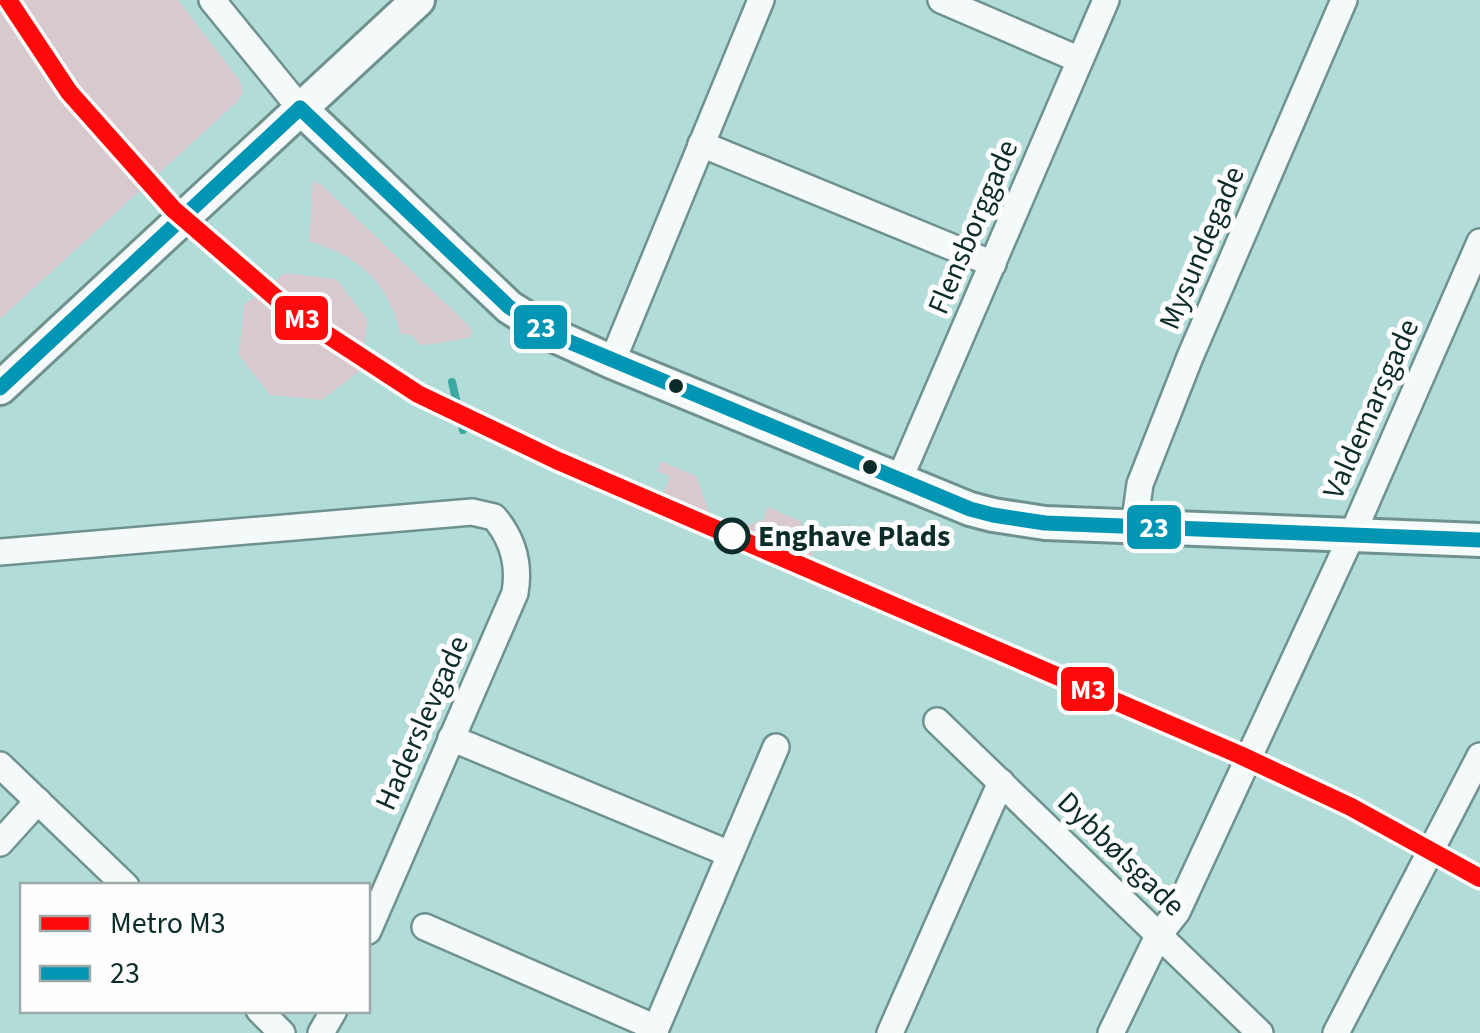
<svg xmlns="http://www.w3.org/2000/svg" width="1480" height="1033" font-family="'Source Sans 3',sans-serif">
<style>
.green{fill:#d7c9ce}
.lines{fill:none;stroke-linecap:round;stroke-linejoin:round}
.stream{stroke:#3ba9a1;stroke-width:8}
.minor-casing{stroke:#6f928f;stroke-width:30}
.tertiary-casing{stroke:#6f928f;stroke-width:38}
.minor{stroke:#f3faf9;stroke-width:25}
.tertiary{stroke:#f3faf9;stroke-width:32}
.bus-1-casing{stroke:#fefefe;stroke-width:22}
.bus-1{stroke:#0296b5;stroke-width:15}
.metro-1-casing{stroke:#fefefe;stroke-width:25}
.metro-1{stroke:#ff0a0a;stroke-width:18}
.bus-dot{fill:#0b2c29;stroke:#fefefe;stroke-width:4}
.stop-dot{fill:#fefefe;stroke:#0b2c29;stroke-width:5}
.labels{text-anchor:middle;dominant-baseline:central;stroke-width:10;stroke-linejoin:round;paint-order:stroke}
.street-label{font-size:30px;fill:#0b2c29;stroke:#fefefe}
.stop-label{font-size:30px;font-weight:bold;fill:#0b2c29;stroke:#fefefe;text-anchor:start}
.line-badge{stroke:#fefefe;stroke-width:4}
.badge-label{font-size:28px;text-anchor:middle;font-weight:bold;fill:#fff}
</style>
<rect width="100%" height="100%" fill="#b2dcd8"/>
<g class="green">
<path d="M0,0H178L240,81L243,92L238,101L0,319Z"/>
<path d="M313,181L322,185L466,323L472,331L471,337C464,339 425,346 419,345L412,335L401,334C388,282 359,256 309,241Z"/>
<path d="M285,273L336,279L367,319L362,369L322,400L270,395L239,355L244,305Z"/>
<path d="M661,461L696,476L710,514L703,524L645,499L648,490L662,496L670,477L657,471Z"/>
<path d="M768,507L802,522L800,528L813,554L802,567L731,536L733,530L763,520Z"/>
</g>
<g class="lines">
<path class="stream" d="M452,382L463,430"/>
<defs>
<g id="minor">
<path d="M212,0L300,108"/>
<path d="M941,0L1080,60"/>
<path d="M701,144L993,264"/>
<path d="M612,362L761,0"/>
<path d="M900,478L1106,0"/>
<path d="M1134,527L1140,484L1190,357L1344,0"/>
<path d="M0,552L472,512L494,517C513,539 520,564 515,593L368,931"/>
<path d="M937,721L1260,1033"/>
<path d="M451,738L730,854"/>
<path d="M0,765L126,886"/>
<path d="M0,843L38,801"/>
<path d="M425,927L656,1028"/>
<path d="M259,1010L282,1033"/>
<path d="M321,1033L334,1010"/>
<path d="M654,1033L776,747"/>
<path d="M890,1033L1001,782"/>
<path d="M1111,1033L1158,936L1177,912L1352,535L1480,242"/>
<path d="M1336,1033L1480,756"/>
</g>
<g id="tertiary">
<path d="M300,108L509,307L553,335L612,362L970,509L993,515L1045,523L1480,540"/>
<path d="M0,388L418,0"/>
</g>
</defs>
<use href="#minor" class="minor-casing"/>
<use href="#tertiary" class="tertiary-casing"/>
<use href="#minor" class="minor"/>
<use href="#tertiary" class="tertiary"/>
<defs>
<g id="bus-1">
<path d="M300,108L509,307L553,335L970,509L993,515L1045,523L1480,540"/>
<path d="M0,388L300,108"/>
</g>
</defs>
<use href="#bus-1" class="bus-1-casing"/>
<use href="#bus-1" class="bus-1"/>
<defs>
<path id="metro-1" d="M8,0L69,92L173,209L291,311L418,394L556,460L1240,755L1351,807L1480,878"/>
</defs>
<use href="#metro-1" class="metro-1-casing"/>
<use href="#metro-1" class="metro-1"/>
</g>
<g class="bus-dot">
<circle cx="676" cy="386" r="9"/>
<circle cx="870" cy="467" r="9"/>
</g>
<circle class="stop-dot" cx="732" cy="536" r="16"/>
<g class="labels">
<g class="street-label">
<text transform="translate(973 227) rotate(-67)">Flensborggade</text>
<text transform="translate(1202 248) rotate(-67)">Mysundegade</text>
<text transform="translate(1371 409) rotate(-66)">Valdemarsgade</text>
<text transform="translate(422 723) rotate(-66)">Haderslevgade</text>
<text transform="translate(1121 854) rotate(44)">Dybbølsgade</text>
</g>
<g class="stop-label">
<text x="758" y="536">Enghave Plads</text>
</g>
</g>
<g class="line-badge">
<rect x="273" y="294" width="57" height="48" rx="10" fill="#ff0a0a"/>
<rect x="512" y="303" width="57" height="48" rx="10" fill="#0296b5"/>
<rect x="1125" y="503" width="58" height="48" rx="10" fill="#0296b5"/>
<rect x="1059" y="665" width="57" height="48" rx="10" fill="#ff0a0a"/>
</g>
<g class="badge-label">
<text x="302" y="328">M3</text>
<text x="541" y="337">23</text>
<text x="1154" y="537">23</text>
<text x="1088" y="699">M3</text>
</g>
<rect x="20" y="883" width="350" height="130" fill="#fefefe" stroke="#9daaa9" stroke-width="2.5"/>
<rect x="40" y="916" width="50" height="15" fill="#ff0a0a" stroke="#9daaa9" stroke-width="2.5"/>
<text x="110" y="933" font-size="30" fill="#0b2c29">Metro M3</text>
<rect x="40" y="966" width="50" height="15" fill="#0296b5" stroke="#9daaa9" stroke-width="2.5"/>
<text x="110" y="983" font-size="30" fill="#0b2c29">23</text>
</svg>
